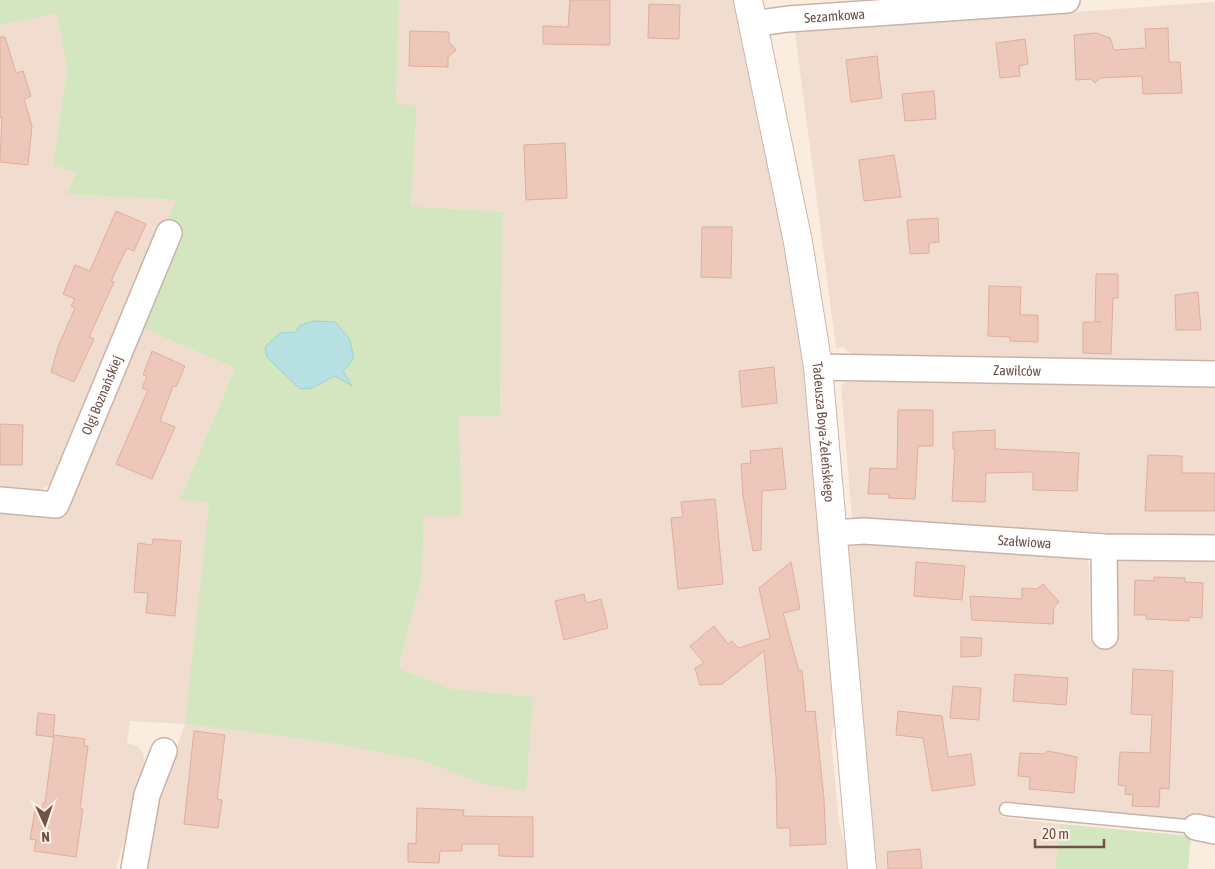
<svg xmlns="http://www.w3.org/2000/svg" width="1215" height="869" font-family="'Asap Condensed',sans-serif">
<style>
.residential{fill:#f1ddcf}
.green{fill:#d4e6c0}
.water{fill:#b7e1e2;stroke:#9ed1d3}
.building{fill:#edc8ba;stroke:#dfad9b}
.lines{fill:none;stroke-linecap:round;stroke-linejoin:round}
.lane-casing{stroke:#c9b3a8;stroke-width:15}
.street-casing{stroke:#c9b3a8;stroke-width:28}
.secondary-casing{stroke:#cfb5a8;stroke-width:30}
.lane{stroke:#fff;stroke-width:12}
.street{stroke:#fff;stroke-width:25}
.secondary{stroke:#fff;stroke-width:28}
.labels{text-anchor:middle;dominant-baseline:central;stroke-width:5;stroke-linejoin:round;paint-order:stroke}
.street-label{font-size:14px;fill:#6f5249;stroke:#fef1e6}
</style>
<rect width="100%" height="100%" fill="#faede0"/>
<g class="residential">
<path d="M399,0H736L791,271L807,383L836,718L831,738L839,822L847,854L848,869H143L151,819L185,724L130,721L127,743L138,746L143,753L145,767L116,869H0V510L58,515L140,327L235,368L180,499L209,502L186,724L318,741L421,760L479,783L533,697L448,688L399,668L422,577L424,516L462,515L459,416L500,417L503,212L411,206L417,106L396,104Z"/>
<path d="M1215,2V369H1143L851,354L843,347L836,348L795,32Z"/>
<path d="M57,12L67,69L53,163L76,173L66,194L176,200L57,477L48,486L35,493L0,490V25Z"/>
<path d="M867,381L1215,382V540L1131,539L852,518L841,386L845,382Z"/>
<path d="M866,543L1083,554L1089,564L1090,640L1117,642L1115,564L1119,560H1215V823L1003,801L1001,817L1060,824L1055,869H876L845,551L849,547Z"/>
</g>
<g class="green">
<path d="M0,0H399L396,104L417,105L411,206L503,212L500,417L459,416L462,516H424L422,577L399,668L448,688L533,697L526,791L479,783L421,760L318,741L185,724L209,503L180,499L235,368L140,327L183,233L164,227L176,200L66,194L76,173L53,164L67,69L57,13L0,25Z"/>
<path d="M1060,824L1191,836L1188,869H1055Z"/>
</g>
<path class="water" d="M315,321L335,322L349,338L354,358L343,371L352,386L335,376L312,388L300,389L267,357L265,347L280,333L296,332L300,325Z"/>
<g class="building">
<path d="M570,0H610V45L543,44V26L568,27Z"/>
<path d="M649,4L680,5L679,39L648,38Z"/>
<path d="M1168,28L1169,62H1180L1182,93L1143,94L1142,76L1100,78L1095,83L1091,79L1076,80L1074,35L1096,33L1110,38L1114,50L1146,48L1145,29Z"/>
<path d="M410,31L449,32V42L456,50L448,57V67L409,66Z"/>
<path d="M0,37H5L16,73L23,71L31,96L24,99L32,126L28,165L0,162L2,117L0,118Z"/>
<path d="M1025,39L1028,64L1019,66L1020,76L1000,78L996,43Z"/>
<path d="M877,56L882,98L851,102L846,60Z"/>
<path d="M934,91L936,119L905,121L902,94Z"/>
<path d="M565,143L567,198L526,200L524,145Z"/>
<path d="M894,155L901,197L864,201L859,160Z"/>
<path d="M116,211L146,224L134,251L127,248L111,281L114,282L89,337L94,339L74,382L51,372L58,347L75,308L71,306L75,299L63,294L75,265L90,271Z"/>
<path d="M938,218L939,242L929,243V253L910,254L907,220Z"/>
<path d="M702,227H732L731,278L701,277Z"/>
<path d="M1096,274H1118V298H1113L1111,354L1083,353V322H1101L1095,321Z"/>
<path d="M989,286L1021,287L1020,315H1038V342L1010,341V337L988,336Z"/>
<path d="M1198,292L1201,330H1176L1175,295Z"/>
<path d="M152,351L185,366L176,387L173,386L160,421L175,427L152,479L116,464L148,390L142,388L147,376L143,375Z"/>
<path d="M774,367L777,403L742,407L739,371Z"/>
<path d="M898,410H933V446H918L915,499L888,498L889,494H868L870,468L897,469Z"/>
<path d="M0,424L23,425L22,465H0Z"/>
<path d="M995,430V449L1079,453L1077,491L1033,490V472L986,473L985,502L952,501L955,449H953V432Z"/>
<path d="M782,448L786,489L762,491L761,550L753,551L743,496L741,464L751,463L750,451Z"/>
<path d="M1148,455L1182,456V473H1215V511H1145Z"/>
<path d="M715,499L723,584L678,589L671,518L683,517L681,502Z"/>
<path d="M153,539L181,541L175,616L146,613L148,593L134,592L138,543L152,545Z"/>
<path d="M791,562L800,609L783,613L799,671L802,670L806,712L815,711L824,799L826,844L790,846V828H777L776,777L764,651L722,684L700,685L695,668L704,663L690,646L714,626L728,644L732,641L738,648L770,638L759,588Z"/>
<path d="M916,562L965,566L962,600L914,596Z"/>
<path d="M1154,577L1185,578V582L1203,583L1202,618L1189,617V621L1167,620L1146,619V615H1134L1135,580L1154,581Z"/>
<path d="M1043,584L1059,602L1054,607L1053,624L972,620L970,596L1022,599V588L1037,589Z"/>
<path d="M584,594L586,603L601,599L608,628L564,640L555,601Z"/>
<path d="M961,637L982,638L981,656L961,657Z"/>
<path d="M1133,669L1173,671L1169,789L1160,788L1159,807L1132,806L1133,795L1125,794L1126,786L1118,785L1120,752L1150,753L1152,715L1131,714Z"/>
<path d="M1015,674L1068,678L1066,705L1013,701Z"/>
<path d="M953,686L981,688L979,720L950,718Z"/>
<path d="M898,711L942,716L948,757L971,754L975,785L932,791L923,738L896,735Z"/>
<path d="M38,713L55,715L53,737L36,735Z"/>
<path d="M194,731L225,735L217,799L222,800L218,828L184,824Z"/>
<path d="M54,735L85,739L84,746H88L80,809H83L76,857L34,851L36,840L30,839L35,811L42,812L43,803H45Z"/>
<path d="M1048,751L1077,757L1074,793L1029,789L1030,777L1018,776L1020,753L1044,754Z"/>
<path d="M417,808L464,810L463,816L533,817V857L499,856V844H462V851H440L439,863L408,862V843L416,844Z"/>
<path d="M920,849L922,869H888L887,852Z"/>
</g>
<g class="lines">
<defs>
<path id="lane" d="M1006,809L1196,827"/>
<g id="street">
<path id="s1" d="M753,24L788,19L1067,0"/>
<path id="s2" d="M818,367L1215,374"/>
<path id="s3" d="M0,500L56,505L169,233"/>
<path id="s4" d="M834,533L864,531L1104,547L1215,548"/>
<path d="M1104,547L1105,636"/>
<path d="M1196,827L1215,831"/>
<path d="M134,869L147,795L164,751"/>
</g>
<g id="secondary">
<path id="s5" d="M748,0L798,242L818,367L862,869"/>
</g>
</defs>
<use href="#lane" class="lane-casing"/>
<use href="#street" class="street-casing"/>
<use href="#secondary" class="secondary-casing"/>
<use href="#lane" class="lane"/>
<use href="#street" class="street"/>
<use href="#secondary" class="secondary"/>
</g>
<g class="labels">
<g class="street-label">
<text stroke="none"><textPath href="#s1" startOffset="82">Sezamkowa</textPath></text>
<text stroke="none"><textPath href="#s2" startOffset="199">Zawilców</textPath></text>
<text stroke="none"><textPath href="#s3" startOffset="175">Olgi Boznańskiej</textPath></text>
<text stroke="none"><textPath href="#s5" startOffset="439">Tadeusza Boya-Żeleńskiego</textPath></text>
<text stroke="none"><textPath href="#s4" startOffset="191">Szałwiowa</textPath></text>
</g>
</g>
<g transform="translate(45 824) rotate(177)" stroke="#fef1e6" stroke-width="4" paint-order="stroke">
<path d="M0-4L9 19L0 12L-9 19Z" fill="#6f5249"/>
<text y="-8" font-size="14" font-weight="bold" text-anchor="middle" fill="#6f5249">N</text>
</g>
<path d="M1035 839v8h69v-8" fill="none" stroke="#6f5249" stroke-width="2.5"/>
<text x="1042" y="839" font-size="15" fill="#6f5249" stroke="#fef1e6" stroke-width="4" paint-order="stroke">20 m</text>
</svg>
